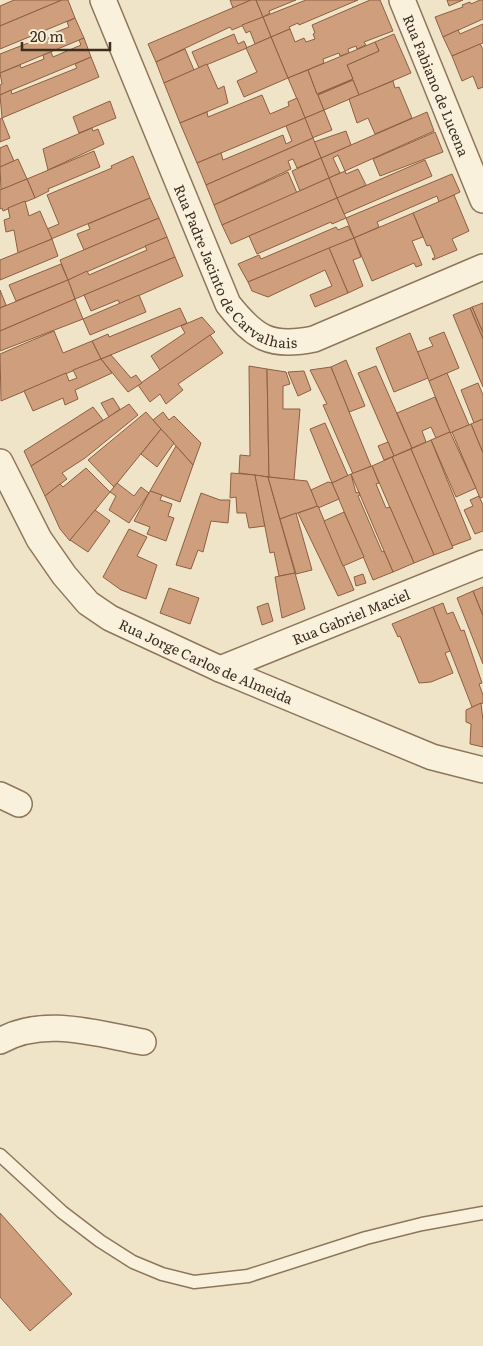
<svg xmlns="http://www.w3.org/2000/svg" width="483" height="1346" font-family="Literata,serif">
<style>
.building{fill:#cf9f7d;stroke:#8d5f41}
.lines{fill:none;stroke-linecap:round;stroke-linejoin:round}
.service-casing{stroke:#8d765c;stroke-width:15}
.minor-casing{stroke:#8d765c;stroke-width:28}
.service{stroke:#faf1dc;stroke-width:12}
.minor{stroke:#faf1dc;stroke-width:25}
.labels{text-anchor:middle;dominant-baseline:central;stroke-width:4;stroke-linejoin:round;paint-order:stroke}
.street-label{font-size:14px;fill:#3d2e20;stroke:#f7eed8}
</style>
<rect width="100%" height="100%" fill="#f0e4c8"/>
<g class="building">
<path d="M14,0H62L0,26V6Z"/>
<path d="M62,0H68L75,18L0,49V26Z"/>
<path d="M230,0H251L233,8Z"/>
<path d="M251,0H256L263,17L232,30L230,27L156,62L148,44Z"/>
<path d="M256,0H296L269,11L270,13L263,17Z"/>
<path d="M306,0H358L299,25L298,23L289,27L290,29L271,37L263,17Z"/>
<path d="M370,0H380L393,31L364,42L366,45L357,49L356,46L348,49L349,53L340,56L339,53L323,59L324,63L288,78L271,37L290,29L295,42L304,38L306,42L315,39L313,34L315,33L312,25Z"/>
<path d="M447,0H463L449,6Z"/>
<path d="M480,0H483V19L443,37L435,17L463,7L462,5L470,2L471,4Z"/>
<path d="M263,17L271,37L255,44L250,31L246,33L242,25Z"/>
<path d="M75,18L84,38L0,73V54L69,27L67,22Z"/>
<path d="M483,24V43L452,56L443,37L458,30L460,34Z"/>
<path d="M234,34L238,44L244,41L247,48L199,68L192,52Z"/>
<path d="M394,34L411,73L359,95L353,80L318,95L324,110L305,118L288,78L308,70L317,94L353,79L347,65L379,51L375,42Z"/>
<path d="M271,37L288,78L244,97L237,81L257,72L246,48Z"/>
<path d="M84,38L91,57L0,95V85L2,84L0,73L20,65L21,68L44,59L43,55L51,52L53,57L81,45L79,40Z"/>
<path d="M375,42L379,51L347,65L353,79L317,94L308,70Z"/>
<path d="M480,44L483,49V87L478,89L473,76L462,81L452,56Z"/>
<path d="M185,49L194,70L164,83L156,62Z"/>
<path d="M91,57L99,77L2,118L0,95L11,90L12,94L77,68L75,64Z"/>
<path d="M207,64L218,89L224,86L228,103L180,123L164,83Z"/>
<path d="M353,80L359,95L324,110L318,95Z"/>
<path d="M393,81L395,88L399,87L412,118L375,134L368,118L357,123L349,99Z"/>
<path d="M262,95L270,114L289,106L288,102L297,98L305,118L197,163L180,123L207,112L208,117Z"/>
<path d="M110,101L116,118L79,133L73,117Z"/>
<path d="M324,110L332,130L312,138L305,118Z"/>
<path d="M427,112L434,131L345,171L338,155L333,158L340,173L329,178L321,158Z"/>
<path d="M2,118L10,138L0,142V119Z"/>
<path d="M305,118L313,138L206,185L197,163L221,153L223,160L283,135L286,144L292,141L286,126Z"/>
<path d="M92,128L93,131L98,129L104,144L48,170L43,149Z"/>
<path d="M346,131L351,145L321,158L314,142Z"/>
<path d="M435,132L443,152L380,176L373,159Z"/>
<path d="M313,138L321,158L297,168L293,159L288,161L291,169L214,205L206,185Z"/>
<path d="M7,145L14,161L0,167V148Z"/>
<path d="M94,151L100,167L48,189L49,191L35,198L27,179Z"/>
<path d="M133,156L150,198L51,239L47,229L59,224L47,195L112,168L111,166Z"/>
<path d="M321,158L329,178L300,191L292,171Z"/>
<path d="M18,159L27,179L1,190L0,167Z"/>
<path d="M425,160L432,176L344,214L337,198Z"/>
<path d="M358,169L366,185L337,198L329,178L345,171L346,174Z"/>
<path d="M288,172L297,193L222,225L214,205Z"/>
<path d="M452,174L460,192L439,202L437,196L377,222L379,227L354,238L346,218Z"/>
<path d="M329,178L337,198L231,244L222,225Z"/>
<path d="M27,179L35,198L3,211L2,208L0,209V190Z"/>
<path d="M454,195L469,231L452,239L457,250L433,260L432,259L435,257L430,245L427,246L413,213Z"/>
<path d="M150,198L159,218L84,250L77,234L90,229L88,224Z"/>
<path d="M337,198L346,218L332,224L331,222L257,254L249,236Z"/>
<path d="M25,201L29,216L40,211L52,239L18,253L14,230L6,232L4,220L10,218L8,208Z"/>
<path d="M413,213L423,237L412,241L422,265L416,267L414,263L372,281L354,238Z"/>
<path d="M159,218L167,237L68,280L60,260Z"/>
<path d="M348,226L354,238L248,282L238,264L259,255L261,259L336,227L338,230Z"/>
<path d="M167,237L175,257L75,299L68,280L87,271L89,275L147,250L145,246Z"/>
<path d="M354,238L361,257L353,260L363,286L348,293L329,248Z"/>
<path d="M52,239L58,256L0,280V260Z"/>
<path d="M329,248L348,293L315,307L310,295L332,286L325,270L268,297L252,291L248,282Z"/>
<path d="M175,257L183,276L120,304L118,300L91,311L84,295Z"/>
<path d="M61,264L68,280L16,301L9,285Z"/>
<path d="M68,280L75,299L0,331V308Z"/>
<path d="M0,290L6,305L0,308Z"/>
<path d="M139,295L146,312L90,335L83,319Z"/>
<path d="M75,299L83,319L0,351V331Z"/>
<path d="M483,303V333L472,307Z"/>
<path d="M472,307L483,333V339L470,308Z"/>
<path d="M180,308L187,323L101,359L92,341L108,334L109,337Z"/>
<path d="M470,308L483,339V387L453,315Z"/>
<path d="M202,317L215,332L160,370L151,356L185,333L181,326Z"/>
<path d="M54,331L63,353L92,341L101,359L1,401L0,354Z"/>
<path d="M444,332L459,368L429,381L417,352L433,346L429,338Z"/>
<path d="M410,333L428,378L394,392L376,348Z"/>
<path d="M210,335L223,353L178,384L183,390L166,404L160,394L150,402L138,385Z"/>
<path d="M111,355L131,378L136,375L142,383L128,392L101,359Z"/>
<path d="M101,359L112,373L75,390L78,399L65,405L63,398L33,411L24,391L66,373L69,381L77,378L73,370Z"/>
<path d="M346,360L365,406L349,412L331,367Z"/>
<path d="M249,366L267,369L269,477L239,473L240,455L250,456Z"/>
<path d="M376,366L412,448L394,456L358,373Z"/>
<path d="M331,367L371,466L353,474L323,405L327,404L310,370Z"/>
<path d="M267,369L286,372L290,384L283,386V409H300L294,480L269,477Z"/>
<path d="M304,371L311,390L298,396L288,372Z"/>
<path d="M447,373L469,425L450,433L429,381Z"/>
<path d="M478,383L483,395V419L474,423L461,390Z"/>
<path d="M435,397L450,432L436,438L431,427L422,431L426,442L412,448L397,413Z"/>
<path d="M113,398L120,409L109,417L101,403Z"/>
<path d="M129,404L138,415L85,458L62,473L67,479L45,496L31,466Z"/>
<path d="M93,407L103,420L31,466L24,451Z"/>
<path d="M146,412L161,429L114,487L88,460Z"/>
<path d="M163,412L169,420L174,416L201,443L193,465L153,420Z"/>
<path d="M483,419V453L471,424Z"/>
<path d="M325,423L348,476L332,483L310,429Z"/>
<path d="M471,424L483,453V497L480,498L452,432Z"/>
<path d="M161,429L174,443L157,467L141,454Z"/>
<path d="M450,432L476,488L456,497L431,440Z"/>
<path d="M431,440L471,539L452,546L411,449Z"/>
<path d="M388,442L394,456L384,460L378,446Z"/>
<path d="M176,446L193,465L180,502L150,491Z"/>
<path d="M411,449L453,548L434,555L392,457Z"/>
<path d="M392,457L434,555L414,563L372,466Z"/>
<path d="M372,466L379,483L376,484L386,508L390,507L414,563L393,572L351,474Z"/>
<path d="M86,468L110,492L70,541L60,529L45,496L60,484L63,487Z"/>
<path d="M231,473L255,475L265,526L249,528L246,513H237L236,497L230,498Z"/>
<path d="M351,474L356,493L359,492L360,495L358,496L382,552L384,551L393,572L373,580L332,483Z"/>
<path d="M255,475L268,477L295,573L279,576L274,552L270,553Z"/>
<path d="M268,477L307,481L318,506L280,519Z"/>
<path d="M328,482L332,483L339,499L318,508L311,490Z"/>
<path d="M117,483L134,496L141,487L149,493L129,523L109,510L116,496L110,492Z"/>
<path d="M150,491L162,495L160,500L172,504L168,516L174,518L166,541L147,534L150,527L134,521Z"/>
<path d="M201,493L220,500H230L228,523L211,521L203,552L198,550L191,569L176,565Z"/>
<path d="M479,496L483,505V531L475,534L464,510L473,506L470,500Z"/>
<path d="M318,506L354,590L338,596L298,513Z"/>
<path d="M95,510L110,521L88,552L70,540Z"/>
<path d="M344,512L364,557L343,566L324,521Z"/>
<path d="M296,513L312,570L296,574L280,519Z"/>
<path d="M129,529L147,537L137,556L157,565L146,599L121,590L103,577Z"/>
<path d="M295,573L305,609L282,618L275,577Z"/>
<path d="M363,574L366,583L356,586L354,577Z"/>
<path d="M483,587V616L473,591Z"/>
<path d="M169,588L199,598L190,624L160,613Z"/>
<path d="M473,591L483,616V664L457,598Z"/>
<path d="M268,603L273,621L262,625L257,607Z"/>
<path d="M443,603L447,614L453,612L461,631L464,630L482,683L479,684L483,695V703L472,707L433,607Z"/>
<path d="M433,607L450,651L445,653L453,673L431,682L419,683L400,636L398,637L392,624Z"/>
<path d="M481,703L483,721V747L470,744L471,724L466,722V710Z"/>
<path d="M0,1213L72,1294L30,1331L0,1297Z"/>
</g>
<g class="lines">
<defs>
<path id="service" d="M0,1155L62,1212L100,1241L133,1262L162,1274L194,1282L248,1276L366,1238L422,1224L483,1213"/>
<g id="minor">
<path id="s1" d="M103,0L228,304C255,338 270,348 314,339L483,267"/>
<path id="s2" d="M402,0L483,200"/>
<path id="s3" d="M0,462L39,539L64,575L88,603L110,618L220,669L432,757L483,770"/>
<path id="s4" d="M220,669L483,563"/>
<path d="M0,795L19,804"/>
<path d="M0,1041C44,1016 97,1034 143,1042"/>
</g>
</defs>
<use href="#service" class="service-casing"/>
<use href="#minor" class="minor-casing"/>
<use href="#service" class="service"/>
<use href="#minor" class="minor"/>
</g>
<g class="labels">
<g class="street-label">
<text stroke="none"><textPath href="#s2" startOffset="92">Rua Fabiano de Lucena</textPath></text>
<text stroke="none"><textPath href="#s1" startOffset="306">Rua Padre Jacinto de Carvalhais</textPath></text>
<text stroke="none"><textPath href="#s4" startOffset="141">Rua Gabriel Maciel</textPath></text>
<text stroke="none"><textPath href="#s3" startOffset="299">Rua Jorge Carlos de Almeida</textPath></text>
</g>
</g>
<path d="M22 42v8h88v-8" fill="none" stroke="#3d2e20" stroke-width="2.5"/>
<text x="30" y="42" font-size="15" fill="#3d2e20" stroke="#f7eed8" stroke-width="4" paint-order="stroke">20 m</text>
</svg>
